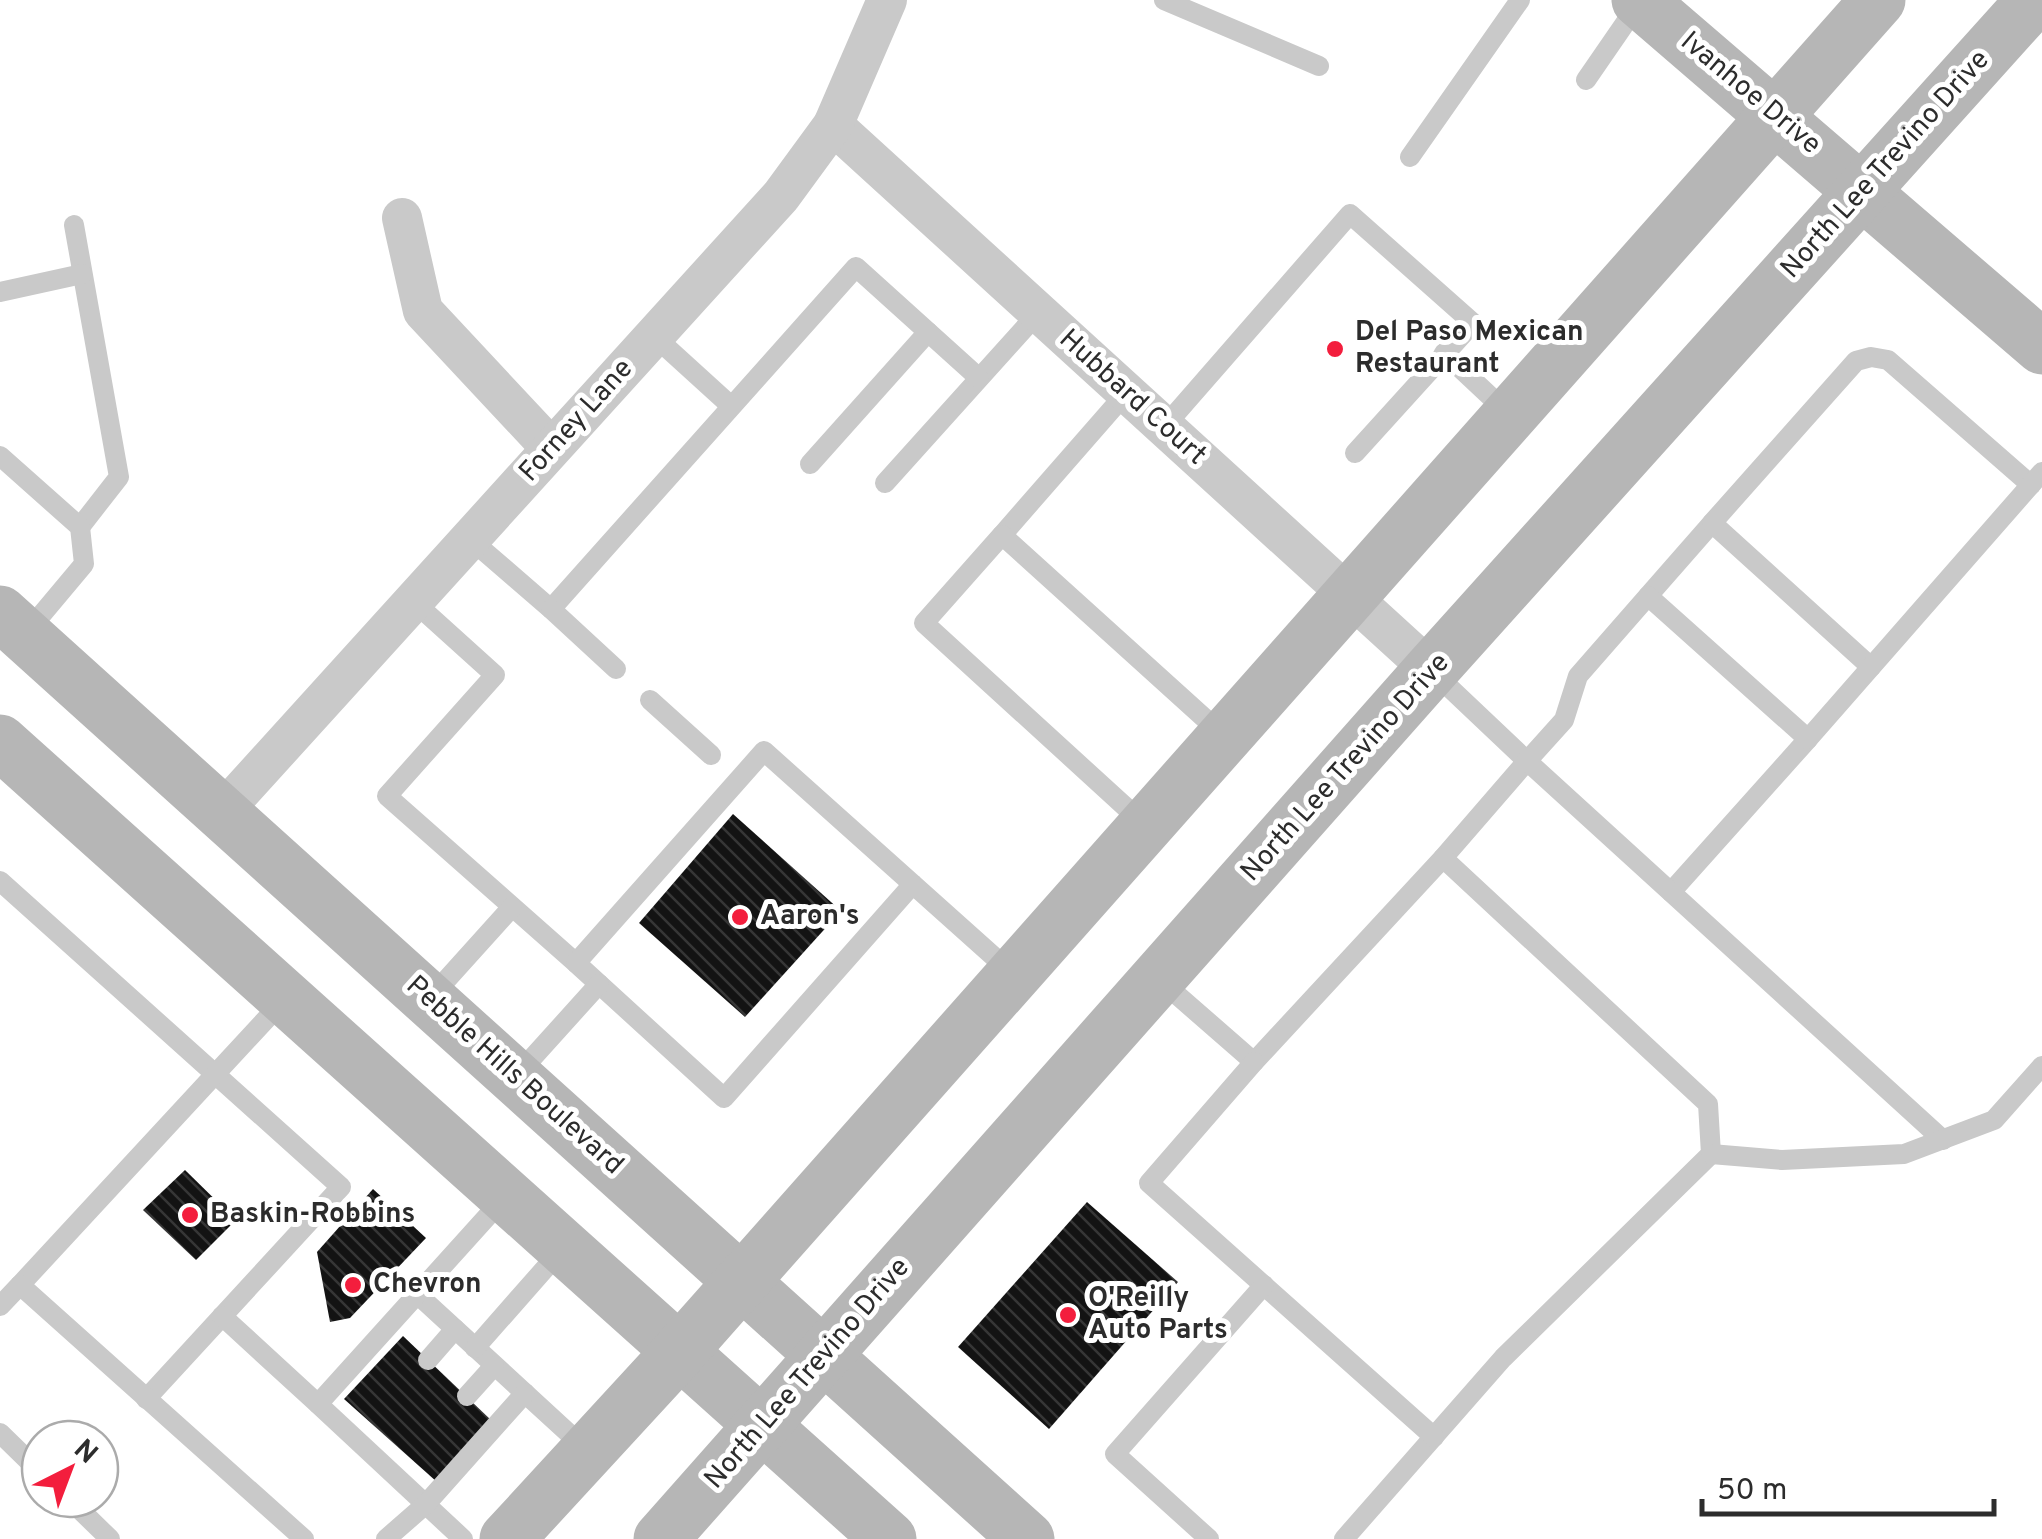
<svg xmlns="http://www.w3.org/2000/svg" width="2042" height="1539" font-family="Overpass,sans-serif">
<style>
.building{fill:url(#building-back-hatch)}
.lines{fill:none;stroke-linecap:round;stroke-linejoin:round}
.lane{stroke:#c9c9c9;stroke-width:20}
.street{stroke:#c9c9c9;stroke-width:40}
.secondary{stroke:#b6b6b6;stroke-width:55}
.poi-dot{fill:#f31e3d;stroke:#fff;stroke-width:4}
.labels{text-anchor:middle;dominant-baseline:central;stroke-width:10;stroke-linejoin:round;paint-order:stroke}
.street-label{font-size:28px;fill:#2c2c2c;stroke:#fff}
.poi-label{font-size:28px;font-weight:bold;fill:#2c2c2c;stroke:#fff;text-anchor:start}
</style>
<defs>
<pattern id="building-back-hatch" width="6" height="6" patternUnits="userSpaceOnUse" patternTransform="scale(2.5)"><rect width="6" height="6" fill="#131313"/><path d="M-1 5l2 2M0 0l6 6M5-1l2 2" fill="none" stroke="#363636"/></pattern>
</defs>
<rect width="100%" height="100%" fill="#fff"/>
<g class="building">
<path d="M733,814L841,911L745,1017L639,923Z"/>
<path d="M185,1170L236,1220L196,1260L143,1210Z"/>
<path d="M373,1189L426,1238L350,1318L330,1322L317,1252Z"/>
<path d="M1087,1202L1178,1282L1049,1429L958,1347Z"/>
<path d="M403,1336L492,1421L437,1482L344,1399Z"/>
</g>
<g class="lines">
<g class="lane">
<path d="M1164,0L1319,66"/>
<path d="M1586,80L1639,3"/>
<path d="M1410,157L1520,0"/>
<path d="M74,225L119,477L80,527"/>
<path d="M0,292L82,274"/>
<path d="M654,336L731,406"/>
<path d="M1444,353L1508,413"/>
<path d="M1164,427L1350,214L1473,323L1355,453"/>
<path d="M0,456L80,527L84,564L27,632"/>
<path d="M810,464L928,332"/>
<path d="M885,483L1039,312"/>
<path d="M1002,535L1127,392"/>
<path d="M470,539L551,609L856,267L979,378"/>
<path d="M1648,596L1712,523"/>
<path d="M413,601L495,675L387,796L576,963"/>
<path d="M551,609L616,669"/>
<path d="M1871,667L1712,523L1856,361L1871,357L1888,360L2031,485"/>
<path d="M1433,672L1527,761L1443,858"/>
<path d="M650,700L711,755"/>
<path d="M1143,823L924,623L1002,535L1222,734"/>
<path d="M0,881L341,1187L146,1399"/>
<path d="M913,884L724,1098L576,963L764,751L1011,972"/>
<path d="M1671,892L1808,739"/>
<path d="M1160,980L1254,1062L1443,858L1708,1104L1711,1154L1503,1358L1344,1539"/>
<path d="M430,998L512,907"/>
<path d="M1254,1062L1149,1183L1434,1437"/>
<path d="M516,1076L599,984"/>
<path d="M1943,1140L1527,761L1564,720L1578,676L1648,596L1808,739L2042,472"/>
<path d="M1711,1154L1782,1160L1904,1154L1994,1120L2042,1066"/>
<path d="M20,1285L283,1001"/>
<path d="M417,1294L588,1451"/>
<path d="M0,1306L20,1285L304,1539"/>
<path d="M222,1316L318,1404L504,1198"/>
<path d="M475,1348L563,1248"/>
<path d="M428,1360L455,1329"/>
<path d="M467,1396L494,1366"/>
<path d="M318,1404L463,1539"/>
<path d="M0,1433L40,1472"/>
<path d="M69,1499L110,1539"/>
<path d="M386,1539L426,1504L525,1393"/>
<path d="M1209,1539L1115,1454L1264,1285"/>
</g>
<g class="street">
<path d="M833,125L1431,670"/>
<path d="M402,218L423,311L551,448"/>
<path d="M222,812L781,196L833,125L887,0"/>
</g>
<g class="secondary">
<path d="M1639,0L2042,347"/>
<path d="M0,613L1027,1539"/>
<path d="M0,742L889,1539"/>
<path d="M507,1539L681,1350L1878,0"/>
<path d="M661,1539L1431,670L2034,0"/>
</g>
</g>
<g class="poi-dot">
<circle cx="1335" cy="349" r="10"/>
<circle cx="740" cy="917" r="10"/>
<circle cx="190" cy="1215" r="10"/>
<circle cx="353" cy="1285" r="10"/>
<circle cx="1068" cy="1315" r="10"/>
</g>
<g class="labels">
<g class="street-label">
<text transform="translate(1750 94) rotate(40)">Ivanhoe Drive</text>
<text transform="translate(1886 165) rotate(-48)">North Lee Trevino Drive</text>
<text transform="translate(1132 398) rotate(42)">Hubbard Court</text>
<text transform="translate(577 421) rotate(-48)">Forney Lane</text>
<text transform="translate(1346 768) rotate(-48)">North Lee Trevino Drive</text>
<text transform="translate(514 1076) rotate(42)">Pebble Hills Boulevard</text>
<text transform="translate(808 1374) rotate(-49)">North Lee Trevino Drive</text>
</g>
<g class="poi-label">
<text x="1355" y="333">Del Paso Mexican<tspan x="1355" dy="32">Restaurant</tspan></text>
<text x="760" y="917">Aaron's</text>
<text x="210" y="1215">Baskin-Robbins</text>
<text x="373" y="1285">Chevron</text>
<text x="1088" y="1299">O'Reilly<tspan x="1088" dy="32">Auto Parts</tspan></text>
</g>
</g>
<g transform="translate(70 1469) rotate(42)"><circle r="48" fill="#ffffff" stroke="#ababab" stroke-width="2.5"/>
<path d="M0-8L18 38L0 25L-18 38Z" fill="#f31e3d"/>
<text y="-15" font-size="28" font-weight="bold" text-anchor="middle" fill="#2c2c2c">N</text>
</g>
<path d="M1702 1499v15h292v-15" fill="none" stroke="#2c2c2c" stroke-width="5"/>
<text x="1717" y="1499" font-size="30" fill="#2c2c2c" stroke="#ffffff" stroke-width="8" paint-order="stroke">50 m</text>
</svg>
